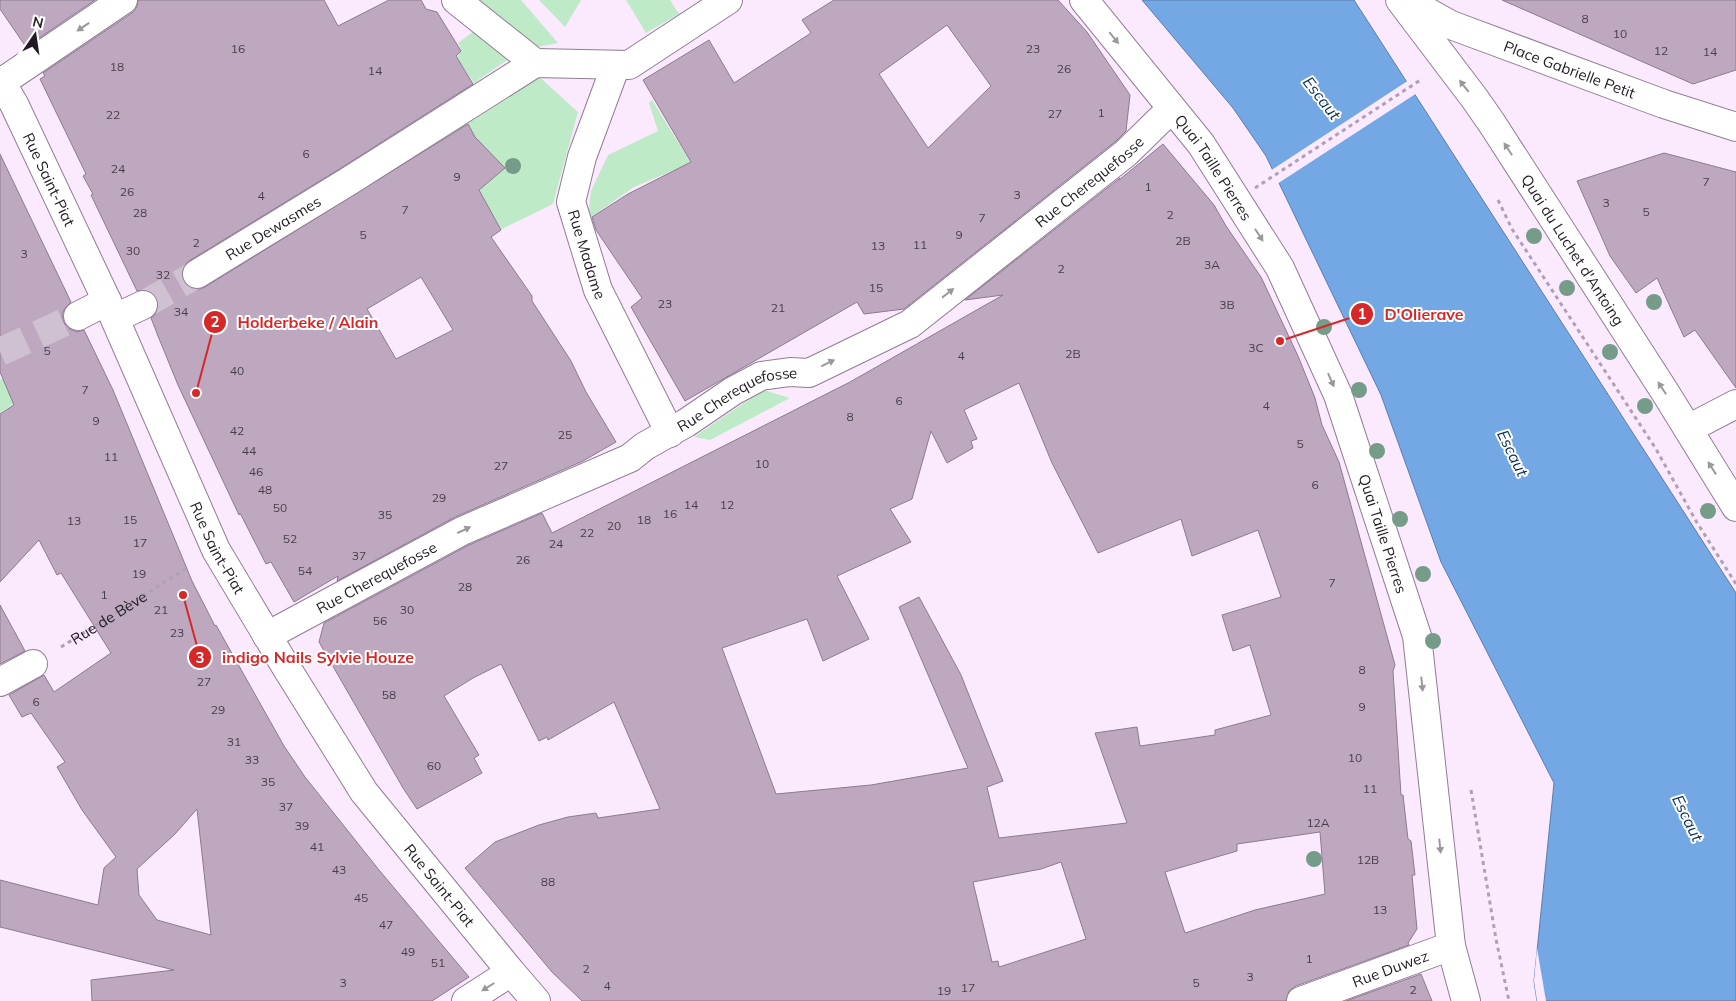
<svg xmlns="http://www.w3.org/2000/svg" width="1736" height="1001" font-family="Mulish,sans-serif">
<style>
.green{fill:#bfeac7}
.water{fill:#74a8e5;stroke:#5b7dab}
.pier{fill:#fbe9fe}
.building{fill:#bda8c0;stroke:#8d7a90;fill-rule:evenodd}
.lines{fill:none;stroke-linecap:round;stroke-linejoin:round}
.minor-tunnel{stroke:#cfc0d2;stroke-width:28;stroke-dasharray:28 14;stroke-linecap:butt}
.minor-casing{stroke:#917d94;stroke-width:30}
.path{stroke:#b0a1b2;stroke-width:3;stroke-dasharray:4 4;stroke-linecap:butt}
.minor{stroke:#fff;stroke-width:28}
.path-bridge{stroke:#b0a1b2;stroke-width:3;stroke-dasharray:4 4;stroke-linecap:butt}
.tree{fill:#759b89}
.oneway{fill:#9b989c}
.labels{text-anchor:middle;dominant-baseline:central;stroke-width:4;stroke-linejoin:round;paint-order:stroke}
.number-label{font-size:12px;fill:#483e4a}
.street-label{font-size:15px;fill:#211a23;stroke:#fff}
.water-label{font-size:16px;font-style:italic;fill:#082e55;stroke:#fff}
.leader{fill:none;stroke:#d62828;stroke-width:2}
.callout-dot{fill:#d62828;stroke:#fff;stroke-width:2}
.mark-label{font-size:15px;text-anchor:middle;font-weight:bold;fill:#fff}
.callout-label{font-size:16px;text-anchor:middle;font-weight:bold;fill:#d62828;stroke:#fff;stroke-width:4;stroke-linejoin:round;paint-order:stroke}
</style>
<rect width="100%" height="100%" fill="#fbe9fe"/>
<g class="green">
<path d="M476,0H521L558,43L531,48Z"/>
<path d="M539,0H581L565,27Z"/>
<path d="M626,0H670L679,14L646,33Z"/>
<path d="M478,28L513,56L474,83L457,58L461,49L458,43Z"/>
<path d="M535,73L578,112L553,204L500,230L431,142Z"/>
<path d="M652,100L691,163L634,187L588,219L591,191L608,155L658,131L649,103Z"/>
<path d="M3,378L14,404L0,413V380Z"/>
<path d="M763,390L790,398L710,440L694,437Z"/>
</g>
<path class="water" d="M1142,0H1354L1736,593V1001H1537L1534,981L1554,783L1441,562L1381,395L1266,156L1233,108Z"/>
<g class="pier">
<path d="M1409,80L1417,93L1277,184L1270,171Z"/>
<path d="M1537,948L1546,1001H1537L1534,981Z"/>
</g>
<g class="building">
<path d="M0,0H95L26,47L0,9Z"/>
<path d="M138,0H324L338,26L389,0H421L426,9L437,12L461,51L456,56L473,84L341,168L189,261L183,267L181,274L183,282L190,288L198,290L205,287L468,124L475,137L505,168L479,190L501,230L491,237L532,296V301L571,361L586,392L616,442L583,461L455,517L337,581L338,576L294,602L271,562L266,564L240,513L239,515L178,385L158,336L151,318L156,314L158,307L157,299L152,292L145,290L137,291L91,195L93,194L83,176L86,174L40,79L45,76L43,73L132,13L137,7ZM421,277L453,330L396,359L367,309Z"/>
<path d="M834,0H1058L1087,32L1130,95L1126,131L1116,141L904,309L864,314L857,302L685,401L631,307L642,298L596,230L592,217L628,194L691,162L643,80L709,40L734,83L811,33L802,20ZM947,25L991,86L928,148L879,74Z"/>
<path d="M1502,0H1736V70L1693,84Z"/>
<path d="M1163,144L1214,205L1226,226L1261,277L1298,356L1315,398L1322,425L1339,462L1395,665L1393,671L1401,795H1403L1408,839L1411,841L1415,875H1412L1417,929L1408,943L1409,945L1296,986L1289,991L1286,1001H582L552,972L465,868L495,842L539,825L568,817L596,813L598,818L660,809L614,702L548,740L547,737L539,741L501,664L473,678L444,696L479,755L474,758L482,773L417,809L403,788L319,642L324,623L469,545L542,513L552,533L850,382L1003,295L965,300L1120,178L1119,180ZM1019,383L1052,463L1098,553L1181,519L1192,556L1258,530L1281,597L1222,615L1233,651L1250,645L1271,715L1215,730V735L1140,746L1137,727L1095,733L1127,823L999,838L987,787L1003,781L961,675L919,597L899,607L968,768L871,785L776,794L722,648L807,619L823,661L869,639L837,576L911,542L890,509L912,499L931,431L947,463L973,448L971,441L977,439L964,410ZM1320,832L1325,894L1255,910L1185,933L1165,872L1237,851V844ZM1061,862L1086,939L999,967L998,961L992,962L973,882L1041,869Z"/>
<path d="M1664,153L1736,172V388L1695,330L1684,337L1657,278L1636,293L1610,256L1577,181Z"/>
<path d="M0,154L71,302L65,308L62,315L64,323L70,329L77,332L84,330L113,390L192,581L215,626L216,625L284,746L305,777L379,870L469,977L432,1001H92L91,980L174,970L0,927V880L98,905L104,868L116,857L82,810L57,767L65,762L31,713L22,717L9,695L44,675L54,692L111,653L61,573L57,575L39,540L0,582V414L14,405L0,372ZM197,809L211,935L157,920L139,895L137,869L175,834Z"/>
<path d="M0,605L25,651L0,664Z"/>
<path d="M1421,974L1432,1001H1346Z"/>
</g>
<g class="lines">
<g class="minor-tunnel">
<path d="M143,305L197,274"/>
<path d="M0,352L78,316"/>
</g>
<defs>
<g id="minor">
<path d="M456,0L535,63"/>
<path id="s2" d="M1084,0L1201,144L1280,268L1338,395L1417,636L1451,946L1466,1001"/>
<path id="s3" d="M1400,0L1475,99L1493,125L1665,392L1736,507"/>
<path id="s4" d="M1406,0L1451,25L1664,104L1736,127"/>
<path id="s5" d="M616,65L582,157L571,202L598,290L670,433"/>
<path id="s6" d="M0,80L14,104L107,301L216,550L286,667L364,792L511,972L536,1001"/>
<path d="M2,82L123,0"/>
<path id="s7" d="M197,274L349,181L535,63L629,65L728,0"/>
<path d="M78,316L107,301"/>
<path d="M115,318L143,305"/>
<path d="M1688,429L1736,404"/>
<path id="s8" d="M267,636L462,531L630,458L645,446L686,423L733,391L761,376L790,372L809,373L910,324L1126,153L1171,109"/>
<path d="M0,682L33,664"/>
<path d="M466,1001L511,972"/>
<path id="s9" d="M1301,1001L1451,946"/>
</g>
</defs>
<use href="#minor" class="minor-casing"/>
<g class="path">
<path d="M1498,200L1512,229L1656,449L1696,521L1736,584"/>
<path id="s1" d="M61,647L187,568"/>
<path d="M1471,790L1496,939L1509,1001"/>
</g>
<use href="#minor" class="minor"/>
<path class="path-bridge" d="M1255,188L1422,79"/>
</g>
<g class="tree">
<circle cx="513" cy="166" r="8"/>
<circle cx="1534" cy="236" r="8"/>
<circle cx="1567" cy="288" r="8"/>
<circle cx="1654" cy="302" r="8"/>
<circle cx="1324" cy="327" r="8"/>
<circle cx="1610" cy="352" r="8"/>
<circle cx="1359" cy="390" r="8"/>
<circle cx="1645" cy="406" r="8"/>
<circle cx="1377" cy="451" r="8"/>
<circle cx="1708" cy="511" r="8"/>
<circle cx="1400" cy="519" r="8"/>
<circle cx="1423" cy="574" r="8"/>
<circle cx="1433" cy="641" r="8"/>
<circle cx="1314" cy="859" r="8"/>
</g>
<defs><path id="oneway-solid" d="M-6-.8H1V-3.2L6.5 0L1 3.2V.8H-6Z" transform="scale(1.25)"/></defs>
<g class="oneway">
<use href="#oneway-solid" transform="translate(83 27) rotate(146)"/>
<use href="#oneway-solid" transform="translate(1114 38) rotate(51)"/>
<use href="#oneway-solid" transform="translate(1464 86) rotate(-128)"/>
<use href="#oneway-solid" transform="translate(1508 149) rotate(-123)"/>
<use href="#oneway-solid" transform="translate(1259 235) rotate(57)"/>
<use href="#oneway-solid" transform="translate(948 293) rotate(-38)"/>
<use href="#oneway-solid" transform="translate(828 363) rotate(-26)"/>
<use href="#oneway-solid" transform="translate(1331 380) rotate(66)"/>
<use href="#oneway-solid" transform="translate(1662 388) rotate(-123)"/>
<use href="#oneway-solid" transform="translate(1712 468) rotate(-122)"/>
<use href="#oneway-solid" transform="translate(464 530) rotate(-25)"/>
<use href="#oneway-solid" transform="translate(1422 684) rotate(84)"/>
<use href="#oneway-solid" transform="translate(1440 846) rotate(84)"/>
<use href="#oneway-solid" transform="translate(488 987) rotate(148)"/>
</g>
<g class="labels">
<g class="number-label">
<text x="1585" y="18">8</text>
<text x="1620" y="33">10</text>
<text x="238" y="48">16</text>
<text x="1033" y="48">23</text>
<text x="1661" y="50">12</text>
<text x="1710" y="51">14</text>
<text x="117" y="66">18</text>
<text x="1064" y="68">26</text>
<text x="375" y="70">14</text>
<text x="1101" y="112">1</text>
<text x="1055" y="113">27</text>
<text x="113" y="114">22</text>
<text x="306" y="153">6</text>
<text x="118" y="168">24</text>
<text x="457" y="176">9</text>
<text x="1706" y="181">7</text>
<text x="1148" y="186">1</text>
<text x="127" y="191">26</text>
<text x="1017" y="194">3</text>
<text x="261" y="195">4</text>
<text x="1606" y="202">3</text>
<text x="405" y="209">7</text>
<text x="1646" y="211">5</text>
<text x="140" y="212">28</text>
<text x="1170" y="214">2</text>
<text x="982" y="217">7</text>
<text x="363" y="234">5</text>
<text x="959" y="234">9</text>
<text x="1183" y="240">2B</text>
<text x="196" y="242">2</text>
<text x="920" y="244">11</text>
<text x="878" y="245">13</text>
<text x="133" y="250">30</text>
<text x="24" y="253">3</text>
<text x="1212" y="264">3A</text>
<text x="1061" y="268">2</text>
<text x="163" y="274">32</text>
<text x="876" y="287">15</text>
<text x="665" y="303">23</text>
<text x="1227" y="304">3B</text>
<text x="778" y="307">21</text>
<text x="181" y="311">34</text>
<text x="1256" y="347">3C</text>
<text x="47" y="350">5</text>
<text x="1073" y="353">2B</text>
<text x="961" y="355">4</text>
<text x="237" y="370">40</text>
<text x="85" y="389">7</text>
<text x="899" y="400">6</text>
<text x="1266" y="405">4</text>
<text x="850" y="416">8</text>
<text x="96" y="420">9</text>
<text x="237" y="430">42</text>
<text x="565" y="434">25</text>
<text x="1300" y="443">5</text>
<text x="249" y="450">44</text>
<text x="111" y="456">11</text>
<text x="762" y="463">10</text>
<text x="501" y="465">27</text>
<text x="256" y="471">46</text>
<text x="1315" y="484">6</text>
<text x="265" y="489">48</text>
<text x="439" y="497">29</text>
<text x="691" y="504">14</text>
<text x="727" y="504">12</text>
<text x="280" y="507">50</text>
<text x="670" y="513">16</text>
<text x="385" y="514">35</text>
<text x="130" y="519">15</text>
<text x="644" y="519">18</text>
<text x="74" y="520">13</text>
<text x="614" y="525">20</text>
<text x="587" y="532">22</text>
<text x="290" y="538">52</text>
<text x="140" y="542">17</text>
<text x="556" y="543">24</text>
<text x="359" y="555">37</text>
<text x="523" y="559">26</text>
<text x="305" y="570">54</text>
<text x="139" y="573">19</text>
<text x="1332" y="582">7</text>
<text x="465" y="586">28</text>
<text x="104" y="594">1</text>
<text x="161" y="609">21</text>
<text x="407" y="609">30</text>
<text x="380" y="620">56</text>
<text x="177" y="632">23</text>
<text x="1362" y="669">8</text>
<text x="204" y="681">27</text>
<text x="389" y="694">58</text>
<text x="36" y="701">6</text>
<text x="1362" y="706">9</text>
<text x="218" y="709">29</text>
<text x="234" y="741">31</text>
<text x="1355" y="757">10</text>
<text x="252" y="759">33</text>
<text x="434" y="765">60</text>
<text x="268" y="781">35</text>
<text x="1370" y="788">11</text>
<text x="286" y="806">37</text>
<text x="1318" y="822">12A</text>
<text x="302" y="825">39</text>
<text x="317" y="846">41</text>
<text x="1368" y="859">12B</text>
<text x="339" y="869">43</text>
<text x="548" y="881">88</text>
<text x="361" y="897">45</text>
<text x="1380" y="909">13</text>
<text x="386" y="924">47</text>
<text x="408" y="951">49</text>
<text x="1309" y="958">1</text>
<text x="438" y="962">51</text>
<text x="586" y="968">2</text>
<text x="1250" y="976">3</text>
<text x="343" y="982">3</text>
<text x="1196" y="982">5</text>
<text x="607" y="985">4</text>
<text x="968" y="987">17</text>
<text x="1413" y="989">2</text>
<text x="944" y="990">19</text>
</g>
<g class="street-label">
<text stroke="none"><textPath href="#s4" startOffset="178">Place Gabrielle Petit</textPath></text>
<text stroke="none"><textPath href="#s2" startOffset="212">Quai Taille Pierres</textPath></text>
<text stroke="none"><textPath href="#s6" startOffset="111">Rue Saint-Piat</textPath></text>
<text stroke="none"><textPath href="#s8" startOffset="949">Rue Cherequefosse</textPath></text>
<text stroke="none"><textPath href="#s7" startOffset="89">Rue Dewasmes</textPath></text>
<text stroke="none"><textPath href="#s3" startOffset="304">Quai du Luchet d'Antoing</textPath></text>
<text stroke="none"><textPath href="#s5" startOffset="199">Rue Madame</textPath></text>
<text stroke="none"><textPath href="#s8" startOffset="529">Rue Cherequefosse</textPath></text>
<text stroke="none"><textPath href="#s2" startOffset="618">Quai Taille Pierres</textPath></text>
<text stroke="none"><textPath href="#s6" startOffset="516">Rue Saint-Piat</textPath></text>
<text stroke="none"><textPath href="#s8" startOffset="124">Rue Cherequefosse</textPath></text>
<text stroke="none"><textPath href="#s1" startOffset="56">Rue de Bève</textPath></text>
<text stroke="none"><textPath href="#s6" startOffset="921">Rue Saint-Piat</textPath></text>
<text stroke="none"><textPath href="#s9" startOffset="95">Rue Duwez</textPath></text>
</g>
<g class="water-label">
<text transform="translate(1322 98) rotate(52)">Escaut</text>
<text transform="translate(1513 453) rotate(64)">Escaut</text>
<text transform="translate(1688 818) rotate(64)">Escaut</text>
</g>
</g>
<path class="leader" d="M1280 341L1362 314M196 393L215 322M183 595L200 657"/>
<g class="callout-dot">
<circle cx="1280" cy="341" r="5"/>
<circle cx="196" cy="393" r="5"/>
<circle cx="183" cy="595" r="5"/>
<circle cx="1362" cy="314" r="12"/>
<circle cx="215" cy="322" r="12"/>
<circle cx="200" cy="657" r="12"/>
</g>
<g class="mark-label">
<text x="1362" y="319">1</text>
<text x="215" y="327">2</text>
<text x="200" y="663">3</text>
</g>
<g class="callout-label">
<text x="1424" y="320">D'Olierave</text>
<text x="308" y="328">Holderbeke / Alain</text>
<text x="318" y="663">indigo Nails Sylvie Houze</text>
</g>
<g transform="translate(35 35) rotate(13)" stroke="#ffffff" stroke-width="4" paint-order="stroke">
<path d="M0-4L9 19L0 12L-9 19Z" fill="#211a23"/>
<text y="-8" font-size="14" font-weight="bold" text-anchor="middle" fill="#211a23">N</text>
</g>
</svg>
